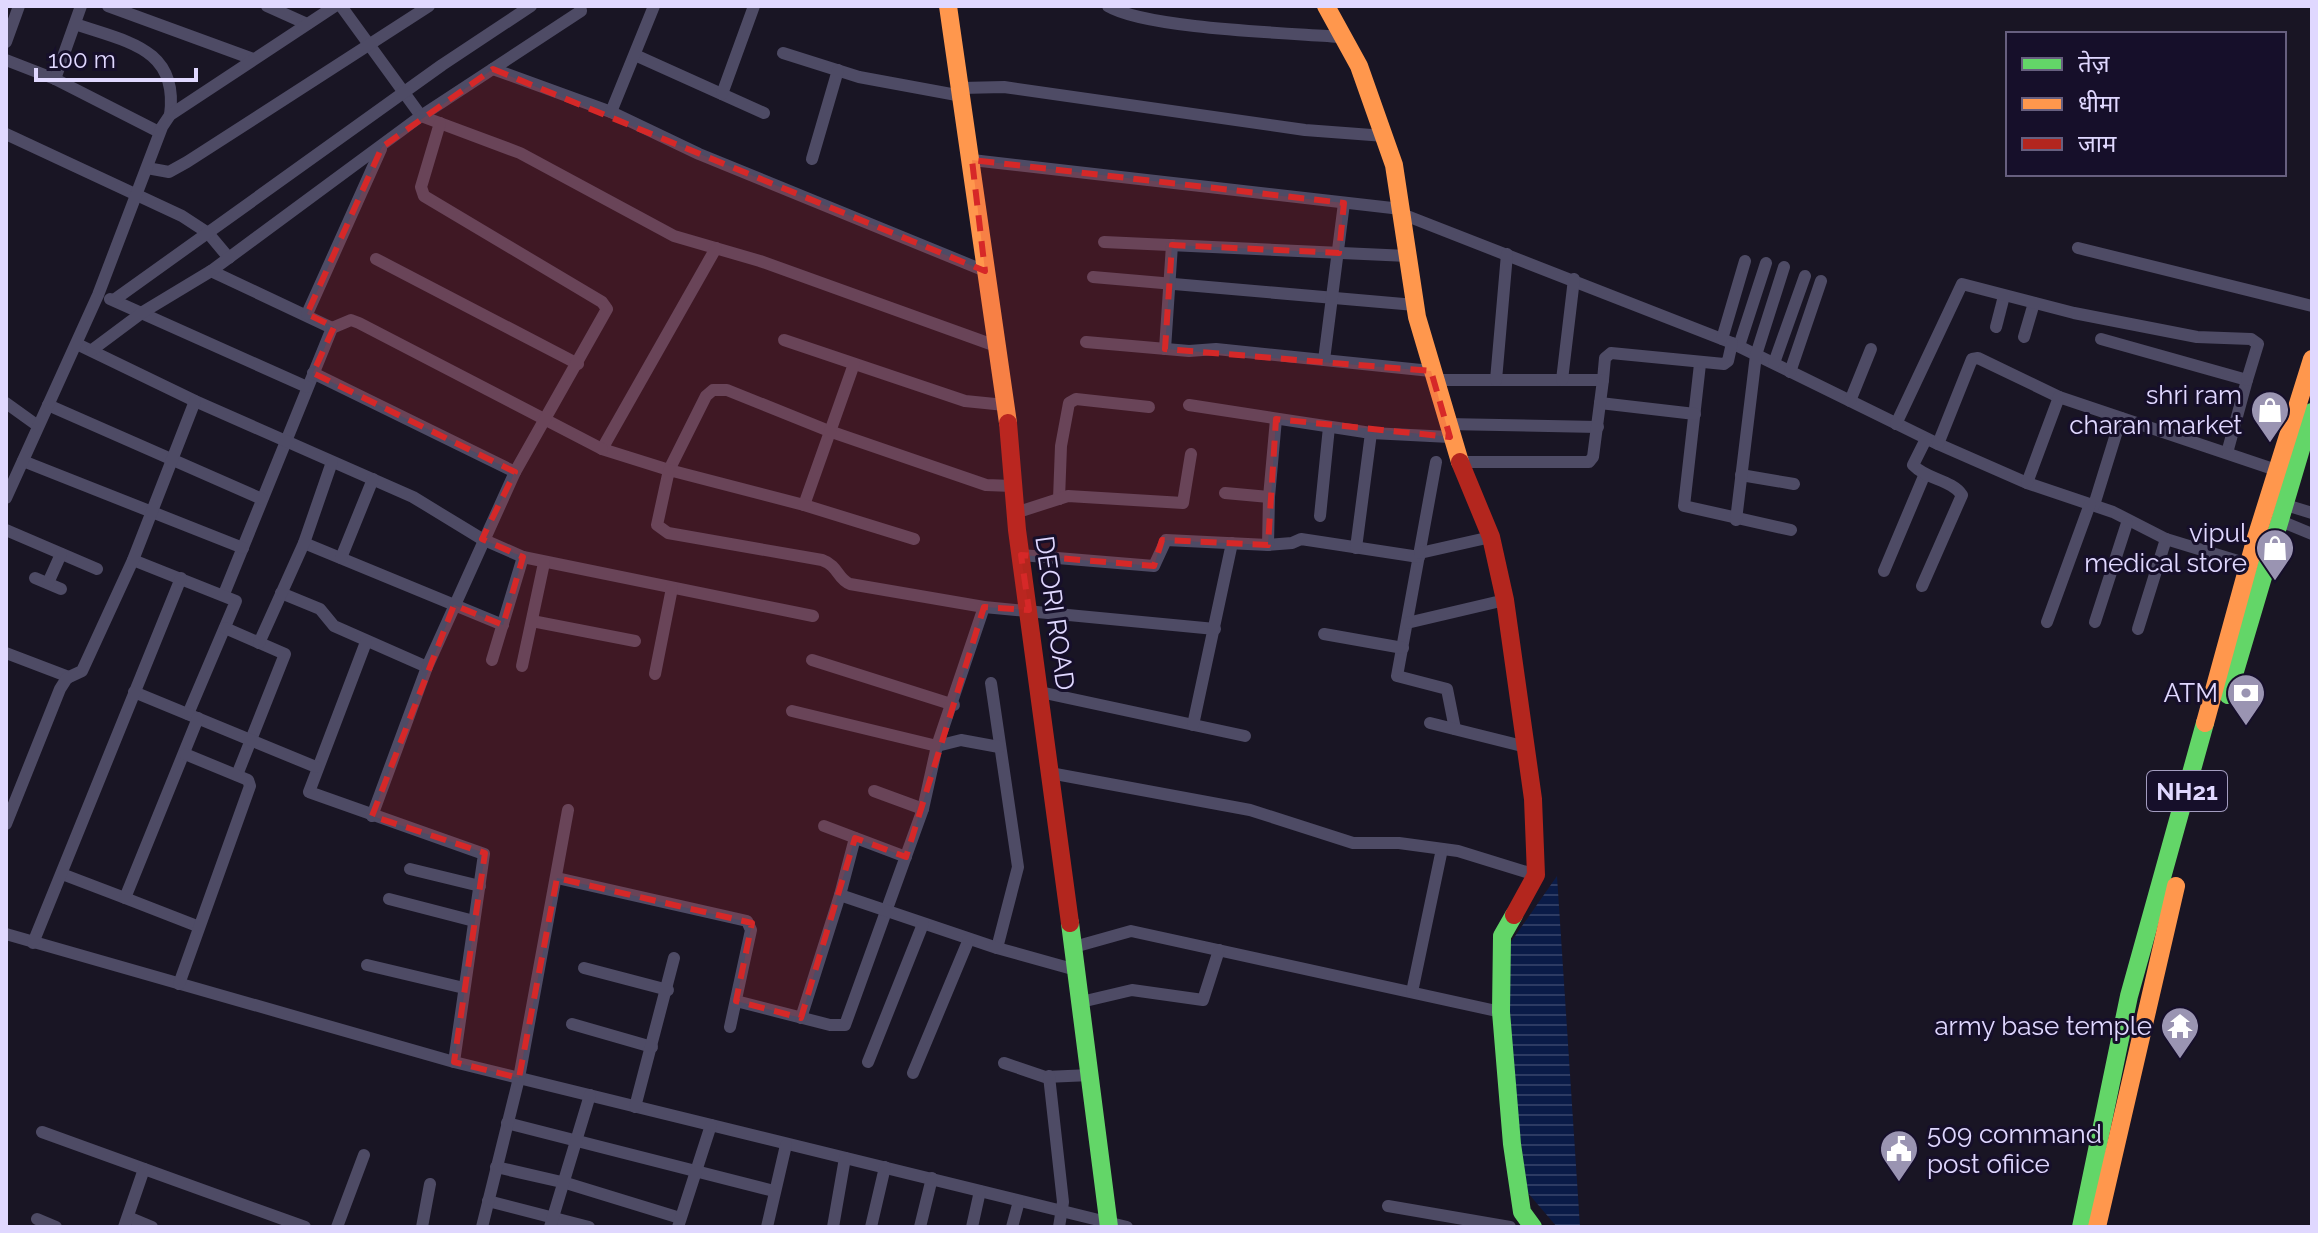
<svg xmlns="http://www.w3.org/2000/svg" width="2318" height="1233" font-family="Raleway,'Noto Sans Devanagari',sans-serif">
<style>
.water{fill:url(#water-rules)}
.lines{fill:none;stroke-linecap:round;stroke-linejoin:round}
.street{stroke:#4e4b65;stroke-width:12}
.fast{stroke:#63d668;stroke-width:18}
.slow{stroke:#ff974d;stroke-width:18}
.jam{stroke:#b3261e;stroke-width:18}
.marked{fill:#d62828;fill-opacity:0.2;stroke:#d62828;stroke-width:6;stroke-dasharray:16 10;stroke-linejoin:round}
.labels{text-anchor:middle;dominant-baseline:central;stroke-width:6;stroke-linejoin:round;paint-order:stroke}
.shield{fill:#160f2a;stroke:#a39cbf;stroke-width:2}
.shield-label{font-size:24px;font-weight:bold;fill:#e0d8ff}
.poi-label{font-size:26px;fill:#e0d8ff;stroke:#160f2a;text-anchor:end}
.street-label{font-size:26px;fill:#e0d8ff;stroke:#160f2a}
</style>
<defs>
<pattern id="water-rules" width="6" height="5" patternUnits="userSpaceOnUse" patternTransform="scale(2)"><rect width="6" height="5" fill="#0a1b47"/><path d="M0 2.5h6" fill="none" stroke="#2d3b63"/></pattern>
</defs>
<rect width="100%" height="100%" fill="#191524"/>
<path class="water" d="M1557,876L1580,1227H1557L1528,1193L1516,1110L1506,949Z"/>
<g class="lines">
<g class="street">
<path d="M108,6L253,59"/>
<path d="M267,6L307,24"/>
<path d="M341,6L421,116L520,153L674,236L760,261L996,346"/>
<path d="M1108,6C1146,29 1291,33 1341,37"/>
<path d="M75,24C127,42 179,48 170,115"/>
<path d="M6,42L19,6"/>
<path d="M783,53L859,77L962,96"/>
<path d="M635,55L764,113"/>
<path d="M6,60L55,79L159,132"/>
<path d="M493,69L611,112L699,154L985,271"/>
<path d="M55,79L81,6"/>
<path d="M961,88L1004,87L1305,130L1385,136"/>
<path d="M722,94L754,6"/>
<path d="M611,112L654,6"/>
<path d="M6,134L182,216L208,233L229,258"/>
<path d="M812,159L838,70"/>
<path d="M972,160L1401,209"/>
<path d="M147,168L169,172L187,162L429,6"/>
<path d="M1402,214L1732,343L1938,444L2027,483L2113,512L2166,539L2251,565"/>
<path d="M1104,242L1408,256"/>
<path d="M716,248L602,449L669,470L706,396L713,390H727L829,431L986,485L1013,486"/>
<path d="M2078,248L2312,306"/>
<path d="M376,259L578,364"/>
<path d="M211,271L332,328L224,594"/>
<path d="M1093,277L1415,305"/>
<path d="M110,299L307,387"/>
<path d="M114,300L442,65L531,6"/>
<path d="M307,314L381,149"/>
<path d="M1996,327L2004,296"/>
<path d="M332,328L351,320L359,323L602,449"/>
<path d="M2024,337L2034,303"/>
<path d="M1722,339L1745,261"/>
<path d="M2101,339L2247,380L2227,453"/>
<path d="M784,340L965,401L1005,405"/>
<path d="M1086,342L1189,351L1216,349L1431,371"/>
<path d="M77,344L195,401L413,497L482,539L523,557L813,616"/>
<path d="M1739,346L1766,263"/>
<path d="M1165,349L1172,245"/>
<path d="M92,350L143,312L211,271L421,116L581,11L580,6"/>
<path d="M1324,360L1344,203"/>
<path d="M1774,363L1805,276"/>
<path d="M1700,364L1684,506L1791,530"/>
<path d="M1790,372L1821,281"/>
<path d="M313,373L515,472"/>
<path d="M1433,380H1603L1605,358L1611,353L1724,364L1728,361L1732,343"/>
<path d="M1496,380L1507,254"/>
<path d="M1562,380L1574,279"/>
<path d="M1850,401L1871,349"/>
<path d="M6,403L38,426"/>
<path d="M1600,403L1695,414"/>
<path d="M48,405L262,499"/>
<path d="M1189,405L1371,433L1450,437"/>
<path d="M1446,424L1598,427"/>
<path d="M1896,424L1962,284L2074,313L2197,337L2251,339L2258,344L2247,380"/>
<path d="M1938,444L1972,359L1978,358L2059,397"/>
<path d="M23,461L243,548"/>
<path d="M1436,462L1397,676L1447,689L1455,729"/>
<path d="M1460,462H1589L1593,457L1603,380"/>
<path d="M1741,475L1794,484"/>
<path d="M2027,483L2059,397L2282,472"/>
<path d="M1269,497L1276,419"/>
<path d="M6,498L98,295L162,127L170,115L335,6"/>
<path d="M1059,499L1061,446L1069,403L1076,399L1149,407"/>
<path d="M2283,504L2312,513"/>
<path d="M804,505L854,364"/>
<path d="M2094,505L2121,418"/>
<path d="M1015,513L1068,496L1183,503L1191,454"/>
<path d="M1320,516L1329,427"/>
<path d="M1736,520L1756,355L1784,267"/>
<path d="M2278,520L2312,534"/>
<path d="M6,530L97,569"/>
<path d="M914,539L804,505L669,470L657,525L668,533L822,560C839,566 837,579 850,584L984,607L1215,629"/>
<path d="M304,543L503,625"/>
<path d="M1268,545L1292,543L1301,539L1419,557"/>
<path d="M1356,548L1371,433"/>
<path d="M1420,553L1491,537"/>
<path d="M1021,555L1154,566L1166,540L1268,545L1269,497L1225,493"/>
<path d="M341,558L373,479"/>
<path d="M133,560L236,601L188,714"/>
<path d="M1884,571L1924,476"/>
<path d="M35,578L61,589"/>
<path d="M48,583L61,554"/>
<path d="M1922,586L1962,495C1952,480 1926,479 1913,465L1926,439"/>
<path d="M281,593L320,609L334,626L427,667L372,816"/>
<path d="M532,621L635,641"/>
<path d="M2047,622L2090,504"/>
<path d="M2095,622L2127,523"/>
<path d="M1407,623L1505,600"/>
<path d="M225,628L285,654L237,775"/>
<path d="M2138,629L2166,539"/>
<path d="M1324,634L1403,648"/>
<path d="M366,642L309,792L484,854L454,1062"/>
<path d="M259,643L304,543L332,462"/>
<path d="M6,653L69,677"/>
<path d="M492,660L523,557"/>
<path d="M812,660L954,705"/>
<path d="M522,666L544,563"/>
<path d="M427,667L515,472L607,309L602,302L424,196L421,187L440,123"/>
<path d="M655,674L672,588"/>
<path d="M991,683L1018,867L997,948"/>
<path d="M134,692L316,767"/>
<path d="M1040,692L1245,736"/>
<path d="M1430,723L1526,747"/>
<path d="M1193,725L1232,543"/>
<path d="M937,746L984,607"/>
<path d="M937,746L961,740L999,747"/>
<path d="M1050,773L1250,810L1353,843H1399L1458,851L1536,875"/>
<path d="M874,791L923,809"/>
<path d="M6,824L60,689L67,678L82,671L133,560L195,401"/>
<path d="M824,826L906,857"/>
<path d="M410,869L480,886"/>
<path d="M62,874L125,898"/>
<path d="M557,878L747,921L751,930L730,1027"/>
<path d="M840,895L855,838"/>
<path d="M389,899L474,921"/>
<path d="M197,926L125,898L198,718"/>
<path d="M6,934L454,1062L1127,1227"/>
<path d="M33,943L181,578"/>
<path d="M1074,947L1131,931L1501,1012"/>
<path d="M367,965L464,988"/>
<path d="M584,968L668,990"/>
<path d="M179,984L250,786L248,780L185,754"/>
<path d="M1412,992L1442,849"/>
<path d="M736,1001L830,1025H845L923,809L937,746L792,711"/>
<path d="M1081,1002L1132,990L1203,1000L1219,950"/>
<path d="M801,1018L840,895L997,948L1076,970"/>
<path d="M572,1024L652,1047"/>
<path d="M868,1062L923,924"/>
<path d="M1004,1063L1045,1077L1091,1075"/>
<path d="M913,1073L969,939"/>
<path d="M1049,1076L1063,1202L1059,1227"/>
<path d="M635,1107L674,958"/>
<path d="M507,1123L774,1191"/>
<path d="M42,1132L305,1227"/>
<path d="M496,1167L566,1183L680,1218"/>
<path d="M488,1201L589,1227"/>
<path d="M1388,1206L1510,1227"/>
<path d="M128,1217L152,1227"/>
<path d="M37,1219L56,1227"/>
<path d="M124,1227L144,1169"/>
<path d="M337,1227L364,1155"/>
<path d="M422,1227L430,1184"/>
<path d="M482,1227L519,1078L568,810"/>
<path d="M550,1227L590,1095"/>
<path d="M678,1227L711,1125"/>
<path d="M767,1227L786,1145"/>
<path d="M833,1227L845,1158"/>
<path d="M871,1227L885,1167"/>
<path d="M920,1227L932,1178"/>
<path d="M972,1227L980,1191"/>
<path d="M1012,1227L1019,1201"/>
</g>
<g class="fast">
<path d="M2228,695L2312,412"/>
<path d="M1514,915L1502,936L1501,1012L1512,1144L1522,1212L1533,1227"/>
<path d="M1070,923L1109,1227"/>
<path d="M2081,1227L2129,996L2205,723"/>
</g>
<g class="slow">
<path d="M948,6L1008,423"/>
<path d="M1326,6L1359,66L1394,165L1417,317L1460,462"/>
<path d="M2205,723L2255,541L2312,359"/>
<path d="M2097,1227L2176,886"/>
</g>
<g class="jam">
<path d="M1008,423L1017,530L1070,923"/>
<path d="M1460,462L1491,537L1505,600L1533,799L1536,875L1514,915"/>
</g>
</g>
<path class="marked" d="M493,69L985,271L972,160L1344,203L1339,253L1172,245L1165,349L1431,371L1450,437L1276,419L1268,545L1162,540L1154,566L1021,555L1029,610L984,607L906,857L855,838L801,1018L736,1001L752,923L557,878L519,1078L454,1062L485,853L372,816L454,605L503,625L523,557L482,539L515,472L313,373L334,327L307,314L382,147Z"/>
<defs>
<symbol id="shop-pin" viewBox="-11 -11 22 30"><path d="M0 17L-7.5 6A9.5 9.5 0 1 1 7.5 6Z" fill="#9a94b2" stroke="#160f2a"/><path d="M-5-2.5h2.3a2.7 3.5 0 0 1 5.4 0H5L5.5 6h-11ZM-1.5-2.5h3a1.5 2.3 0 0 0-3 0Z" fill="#fff"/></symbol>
<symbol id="bank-pin" viewBox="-11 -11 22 30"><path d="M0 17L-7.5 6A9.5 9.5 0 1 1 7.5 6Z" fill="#9a94b2" stroke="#160f2a"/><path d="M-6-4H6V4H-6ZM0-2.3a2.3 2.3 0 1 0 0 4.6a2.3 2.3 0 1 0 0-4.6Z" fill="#fff"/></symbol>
<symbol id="temple-pin" viewBox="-11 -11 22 30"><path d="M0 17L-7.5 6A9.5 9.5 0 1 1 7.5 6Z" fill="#9a94b2" stroke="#160f2a"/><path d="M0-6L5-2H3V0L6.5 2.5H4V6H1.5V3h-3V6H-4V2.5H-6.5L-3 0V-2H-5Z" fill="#fff"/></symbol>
<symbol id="civic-pin" viewBox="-11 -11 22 30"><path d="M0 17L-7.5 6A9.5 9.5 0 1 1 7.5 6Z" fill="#9a94b2" stroke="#160f2a"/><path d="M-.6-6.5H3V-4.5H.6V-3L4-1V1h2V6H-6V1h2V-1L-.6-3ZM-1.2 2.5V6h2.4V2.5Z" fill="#fff"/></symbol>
</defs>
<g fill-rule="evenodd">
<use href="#shop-pin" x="2248" y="388" width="44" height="60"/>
<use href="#shop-pin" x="2253" y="526" width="44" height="60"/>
<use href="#bank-pin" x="2224" y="671" width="44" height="60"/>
<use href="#temple-pin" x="2158" y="1004" width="44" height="60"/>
<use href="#civic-pin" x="1877" y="1127" width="44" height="60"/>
</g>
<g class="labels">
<rect class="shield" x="2147" y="771" width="80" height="40" rx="6"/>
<g class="shield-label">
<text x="2187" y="791">NH21</text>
</g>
<g class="poi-label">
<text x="2242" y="395">shri ram<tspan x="2242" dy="30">charan market</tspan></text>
<text x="2247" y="533">vipul<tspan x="2247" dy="30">medical store</tspan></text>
<text x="2218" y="693">ATM</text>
<text x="2152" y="1026">army base temple</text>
<text x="1927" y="1134" text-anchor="start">509 command<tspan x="1927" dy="30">post ofiice</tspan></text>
</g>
<g class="street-label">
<text transform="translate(1055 613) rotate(82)">DEORI ROAD</text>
</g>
</g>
<rect width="2318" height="1233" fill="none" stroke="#e0d8ff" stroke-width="16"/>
<rect x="2006" y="32" width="280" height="144" fill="#160f2a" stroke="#675f7f" stroke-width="2"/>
<rect x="2022" y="58" width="40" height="12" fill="#63d668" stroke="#675f7f" stroke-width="2"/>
<text x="2078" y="72" font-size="24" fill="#e0d8ff">तेज़</text>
<rect x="2022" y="98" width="40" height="12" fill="#ff974d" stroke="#675f7f" stroke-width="2"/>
<text x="2078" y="112" font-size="24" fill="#e0d8ff">धीमा</text>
<rect x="2022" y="138" width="40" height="12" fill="#b3261e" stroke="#675f7f" stroke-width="2"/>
<text x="2078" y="152" font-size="24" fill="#e0d8ff">जाम</text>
<path d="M36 68v12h160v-12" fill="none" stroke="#e0d8ff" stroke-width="4"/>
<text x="48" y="68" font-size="24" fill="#e0d8ff" stroke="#160f2a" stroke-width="6" paint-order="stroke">100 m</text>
</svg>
